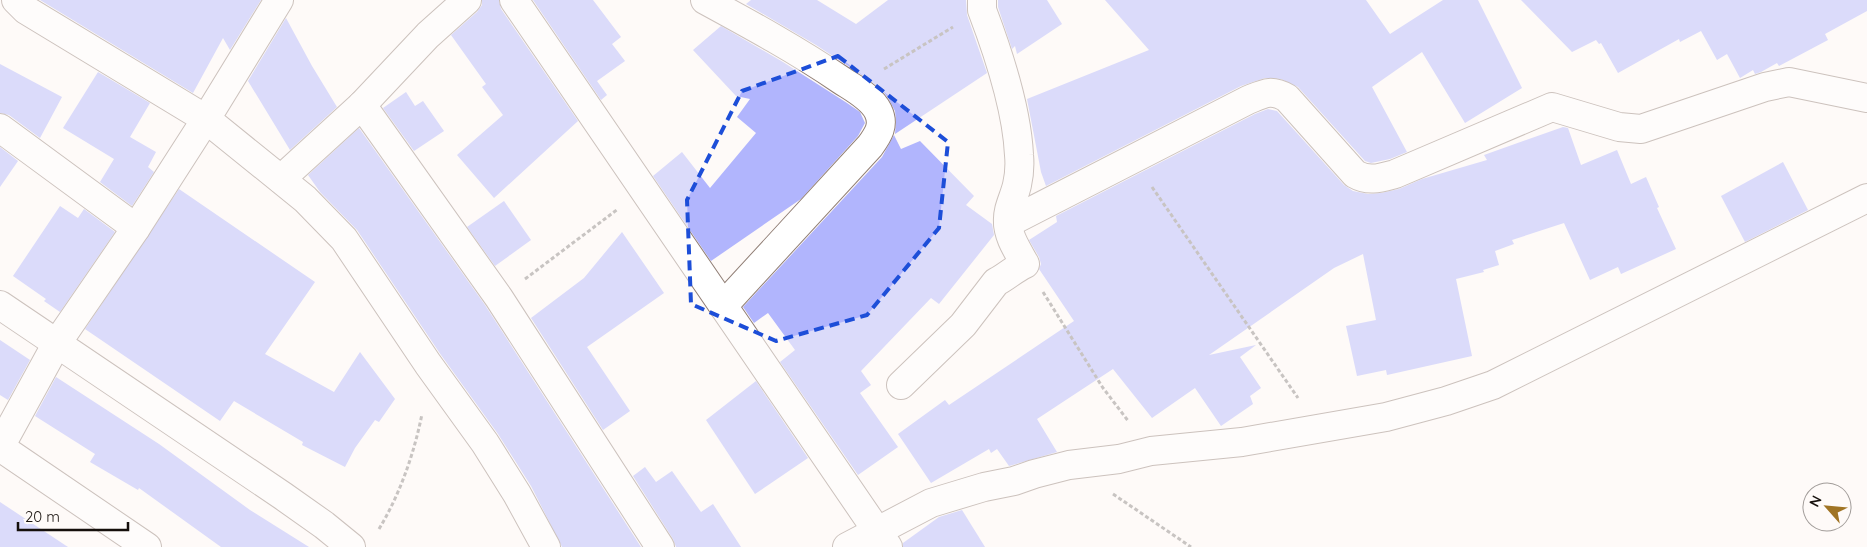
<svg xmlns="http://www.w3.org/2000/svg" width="1867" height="547" font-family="Quicksand,sans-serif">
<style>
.building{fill:#b1b5fd}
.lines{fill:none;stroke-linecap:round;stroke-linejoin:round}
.minor-casing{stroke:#917f76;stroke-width:30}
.path{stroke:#888380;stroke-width:3;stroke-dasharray:4 2.5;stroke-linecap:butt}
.minor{stroke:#fff;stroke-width:28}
.marked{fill:none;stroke:#1d4ed8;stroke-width:4;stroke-dasharray:10 6;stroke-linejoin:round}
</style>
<rect width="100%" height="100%" fill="#fefaf8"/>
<g class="building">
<path d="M40,0H261L230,50L223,38L193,93Z"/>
<path d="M482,0H499L501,9L578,121L494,198L457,155L503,115L482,87L486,84L451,35L477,12L482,5Z"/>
<path d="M533,0H593L621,37L612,44L625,61L597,81L607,95L601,100Z"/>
<path d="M751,0H817L856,24L888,0H966L967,15L987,73L895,134L896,121L895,111L888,98L882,90L865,77L816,45L746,4Z"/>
<path d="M998,0H1047L1062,24L1017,54L1015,46L1012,49L998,7Z"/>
<path d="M1105,0H1366L1390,34L1443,0H1478L1522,88L1465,123L1422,52L1372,87L1407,152L1390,159L1371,163L1365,161L1298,87L1281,79L1265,78L1241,86L1046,186L1041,172L1027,99L1149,50Z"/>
<path d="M1521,0H1867V11L1825,34L1828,40L1779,66L1777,63L1761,72L1755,74L1753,70L1740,78L1727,54L1717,60L1701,31L1680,42L1679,39L1618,73L1601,43L1599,44L1596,40L1572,52Z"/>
<path d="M286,18L312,66L337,107L290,150L248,81Z"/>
<path d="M721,26L783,62L847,103L860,112L865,123L858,136L801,199L711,261L653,176L682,152L710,188L756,133L737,117L750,99L736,96L693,50Z"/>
<path d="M0,64L62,97L40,138L9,115L0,113Z"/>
<path d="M98,72L150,103L130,137L156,152L148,167L154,172L132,206L100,182L114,159L63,128Z"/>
<path d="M406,92L415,106L423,101L444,131L414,151L383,108Z"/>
<path d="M1268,109L1277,111L1344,185L1353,191L1368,194L1381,193L1399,189L1422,179L1487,160L1484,155L1563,127L1568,128L1581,165L1617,150L1631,184L1646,177L1659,207L1657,208L1676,249L1621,274L1618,267L1590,280L1564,223L1512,240L1514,244L1495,251L1499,265L1483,270L1484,272L1456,279L1472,356L1387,375L1386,370L1357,376L1346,326L1376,320L1363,254L1334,268L1209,355L1256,345L1240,357L1261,388L1250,396L1253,404L1221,426L1195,388L1152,418L1113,369L1037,419L1057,452L1009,466L997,449L991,453L989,449L931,483L898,434L945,400L949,405L1074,321L1039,269L1041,264L1039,257L1029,240L1057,222L1056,216L1255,114Z"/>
<path d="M359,128L485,305L641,547H562L531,486L498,434L441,355L357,230L320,192L308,175Z"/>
<path d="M894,135L901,149L920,141L974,196L966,205L992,224L994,235L939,304L931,298L861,371L871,385L860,393L898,447L858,475L780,362L795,350L768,313L754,323L743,307L882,157Z"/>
<path d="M0,147L18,161L0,187Z"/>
<path d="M1783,162L1808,210L1745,242L1721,196Z"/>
<path d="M179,189L315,282L265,354L334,392L360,352L395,399L379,422L375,420L355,448L345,467L302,445L303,442L234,401L220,421L85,329Z"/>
<path d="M504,201L531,240L495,266L467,227Z"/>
<path d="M60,206L78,218L84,209L115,232L60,312L44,301L46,299L13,276Z"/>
<path d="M622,232L664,293L587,347L630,411L603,430L531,318L584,278Z"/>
<path d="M0,340L30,360L8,400L0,395Z"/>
<path d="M56,377L159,444L250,510L309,547H221L139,488L138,490L90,462L95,454L35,416Z"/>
<path d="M756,381L808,458L755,494L706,420Z"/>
<path d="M645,467L656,482L672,471L701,512L713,504L741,547H676L673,539L633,476Z"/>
<path d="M0,502L68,547H0Z"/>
<path d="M962,510L985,547H903V543L939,517Z"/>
</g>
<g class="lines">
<defs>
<g id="minor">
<path d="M279,0L206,119L305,199L344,239L428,364L485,443L517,494L546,547"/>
<path d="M514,0L888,547"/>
<path d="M705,0C751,25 797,50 841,80C853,88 871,97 878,111C885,125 878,135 870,146L723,306"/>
<path d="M362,105L499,298L660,547"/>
<path d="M0,128L136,228"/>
<path d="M281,179L362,105L428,35L467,0"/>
<path d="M1008,223L1248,100C1265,93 1271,89 1287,98L1355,174C1369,182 1380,178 1395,174L1552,107L1619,127L1641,129L1765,87L1789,82L1867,98"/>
<path d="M0,305L283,496L324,525L351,547"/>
<path d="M901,385L963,325L996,282C1006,277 1014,269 1025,264C1018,251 1008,237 1008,222C1007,209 1014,198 1017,185C1019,176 1020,165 1019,155C1017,111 998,52 982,10V0"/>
<path d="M0,447L57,343L136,228L206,119L26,10L16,0"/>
<path d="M0,447L147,547"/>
<path d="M847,547L931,503L984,487L1014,481L1034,474L1069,465L1119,459L1151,451L1242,442L1386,417L1446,401L1493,385L1867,198"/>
</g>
</defs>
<use href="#minor" class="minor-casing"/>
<g class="path">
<path d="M884,69L953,27"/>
<path d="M1152,187L1298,398"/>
<path d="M525,279L618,209"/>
<path d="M1043,292L1103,388L1129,422"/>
<path d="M1113,494L1191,547"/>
<path d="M379,529C400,494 414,454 422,414"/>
</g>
<use href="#minor" class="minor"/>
</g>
<path d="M0 0H1867V547H0ZM838,56L948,142L939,228L867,315L776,341L691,304L687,200L742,91Z" fill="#fefaf8" fill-opacity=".55" fill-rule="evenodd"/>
<path class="marked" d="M838,56L948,142L939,228L867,315L776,341L691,304L687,200L742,91Z"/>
<g transform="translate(1827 507) rotate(297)"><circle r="24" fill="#fefaf8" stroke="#a19c99"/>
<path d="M0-4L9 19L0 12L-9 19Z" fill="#a07424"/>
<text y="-8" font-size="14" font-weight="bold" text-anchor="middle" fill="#150f0b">N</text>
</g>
<path d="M18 522v8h110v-8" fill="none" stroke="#150f0b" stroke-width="2.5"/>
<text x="25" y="522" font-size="15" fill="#150f0b" stroke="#fefaf8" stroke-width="4" paint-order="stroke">20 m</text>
</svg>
